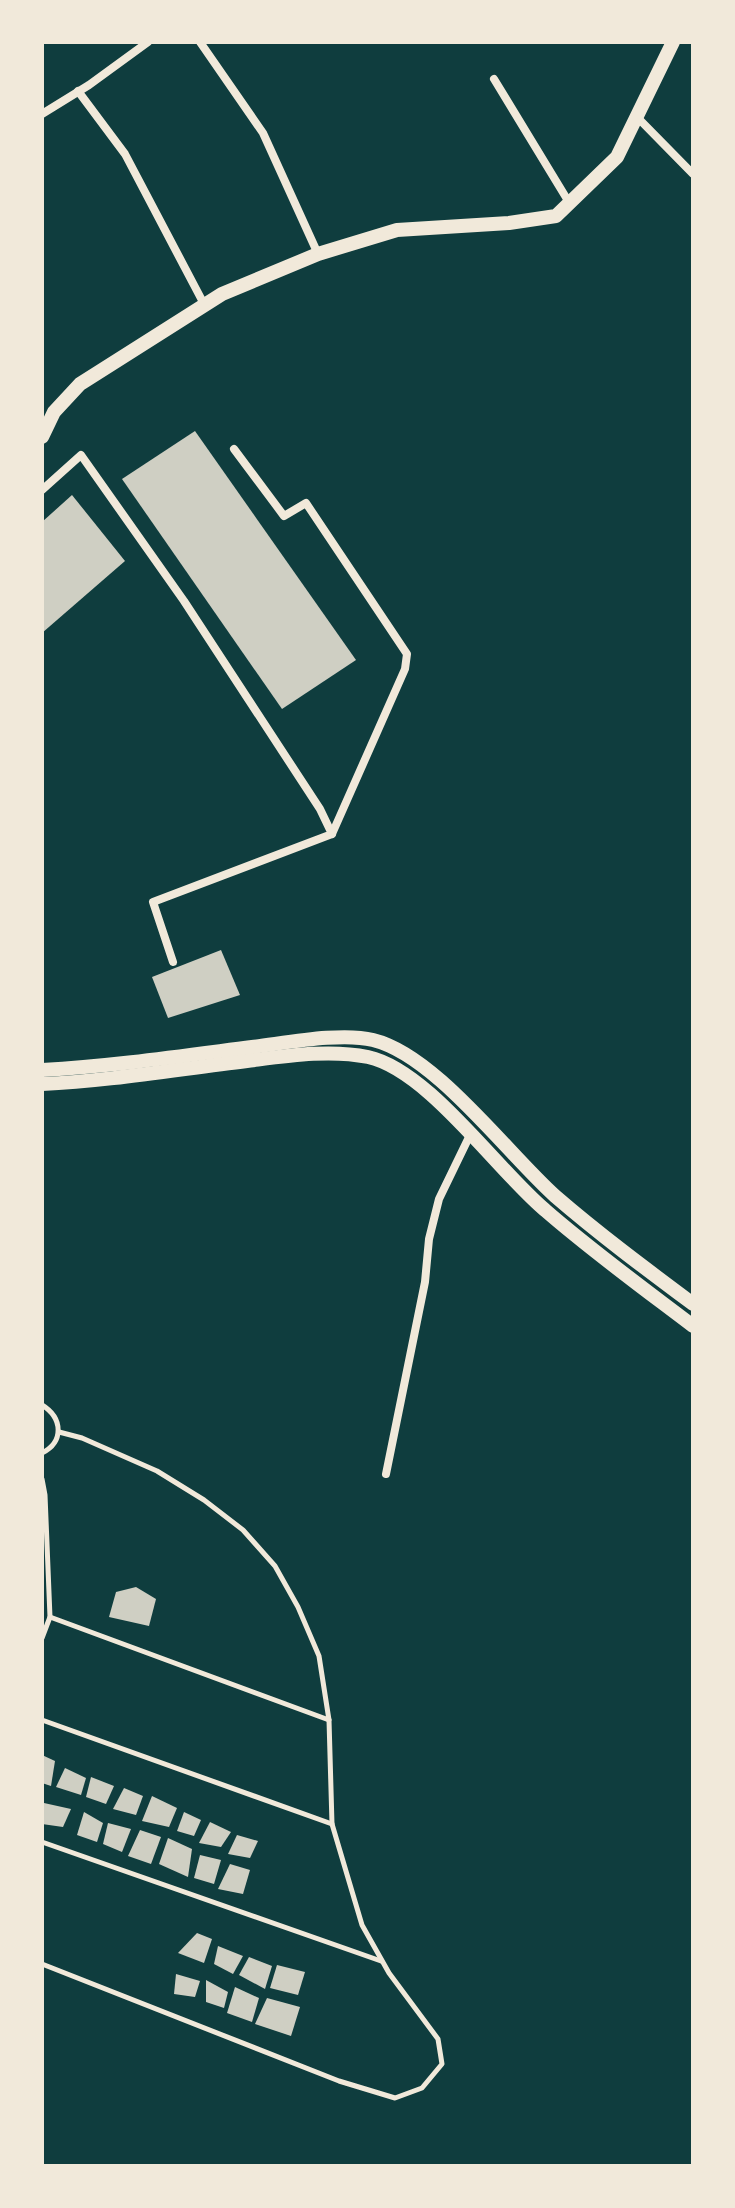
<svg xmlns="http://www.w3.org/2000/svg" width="735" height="2208" font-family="Georgia,serif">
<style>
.building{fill:#cfcfc3}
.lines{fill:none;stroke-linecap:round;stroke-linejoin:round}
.service{stroke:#f1e9da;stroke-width:5}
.minor{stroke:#f1e9da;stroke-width:8}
.secondary{stroke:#f1e9da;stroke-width:14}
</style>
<rect width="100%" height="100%" fill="#0f3d3e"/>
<g class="building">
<path d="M195,431L356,660L282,709L122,479Z"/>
<path d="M72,495L125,561L42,633V522Z"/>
<path d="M221,950L240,995L168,1018L152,977Z"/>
<path d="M136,1587L156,1599L149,1626L109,1617L116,1592Z"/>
<path d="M42,1755L55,1761L51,1786L42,1783Z"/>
<path d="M65,1768L86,1778L81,1795L56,1787Z"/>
<path d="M91,1777L114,1786L106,1804L86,1797Z"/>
<path d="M124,1788L143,1796L136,1815L113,1809Z"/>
<path d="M152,1796L177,1808L169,1827L142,1821Z"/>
<path d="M44,1803L71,1809L63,1827L42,1824Z"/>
<path d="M84,1812L103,1823L97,1842L77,1835Z"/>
<path d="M184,1812L201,1820L194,1836L177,1831Z"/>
<path d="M210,1822L231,1832L221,1847L199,1843Z"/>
<path d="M108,1823L131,1829L122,1852L103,1844Z"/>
<path d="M140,1830L161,1837L151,1864L128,1856Z"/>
<path d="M237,1835L258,1841L250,1858L228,1854Z"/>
<path d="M168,1838L192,1849L188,1877L159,1864Z"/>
<path d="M200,1855L221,1860L214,1884L194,1878Z"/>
<path d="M230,1864L250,1870L243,1894L218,1889Z"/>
<path d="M197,1933L212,1939L204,1963L178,1953Z"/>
<path d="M218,1946L243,1956L233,1974L214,1964Z"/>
<path d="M249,1957L272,1966L265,1989L239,1975Z"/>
<path d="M277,1965L305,1972L298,1995L270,1988Z"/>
<path d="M176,1974L200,1981L195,1997L174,1994Z"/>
<path d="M206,1980L228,1992L224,2008L206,2002Z"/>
<path d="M235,1987L259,1998L252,2022L227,2013Z"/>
<path d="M267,1998L300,2007L291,2036L255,2024Z"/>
</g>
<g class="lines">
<g class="service">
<path d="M42,1405C63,1418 64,1442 42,1453"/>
<path d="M42,1479L45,1495L50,1617L42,1638"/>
<path d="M50,1617L329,1720"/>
<path d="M42,1720L332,1824"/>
<path d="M42,1842L381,1961"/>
<path d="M42,1964L339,2081L395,2098L422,2088L442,2064L438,2039L389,1973L362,1925L332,1824L329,1720L319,1656L298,1607L275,1566L243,1530L204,1500L157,1471L82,1438L59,1432"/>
</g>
<g class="minor">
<path d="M200,42L263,133L318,254"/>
<path d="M494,79L570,204"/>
<path d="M78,91L125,154L205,306"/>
<path d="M42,114L89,85L148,42"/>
<path d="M637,117L693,174"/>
<path d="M234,449L284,516L306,503L407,654L405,669L332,834"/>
<path d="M42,490L81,455L184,601L320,809L332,834L153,902L173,962"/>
<path d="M386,1474L425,1282L429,1239L439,1199L470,1135"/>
</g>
<g class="secondary">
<path d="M42,437L54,412L80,384L222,294L318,254L397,230L509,223L556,216L617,157L673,42"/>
<path d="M42,1070C113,1066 182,1056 252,1047C286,1043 341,1032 373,1040C435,1055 506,1152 555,1196C599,1234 646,1269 693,1304"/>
<path d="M42,1084C110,1081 179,1069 247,1061C286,1056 329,1049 368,1057C428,1070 497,1170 545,1210C592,1251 643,1288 693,1326"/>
</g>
</g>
<rect width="735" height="2208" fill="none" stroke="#f1e9da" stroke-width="88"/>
</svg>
